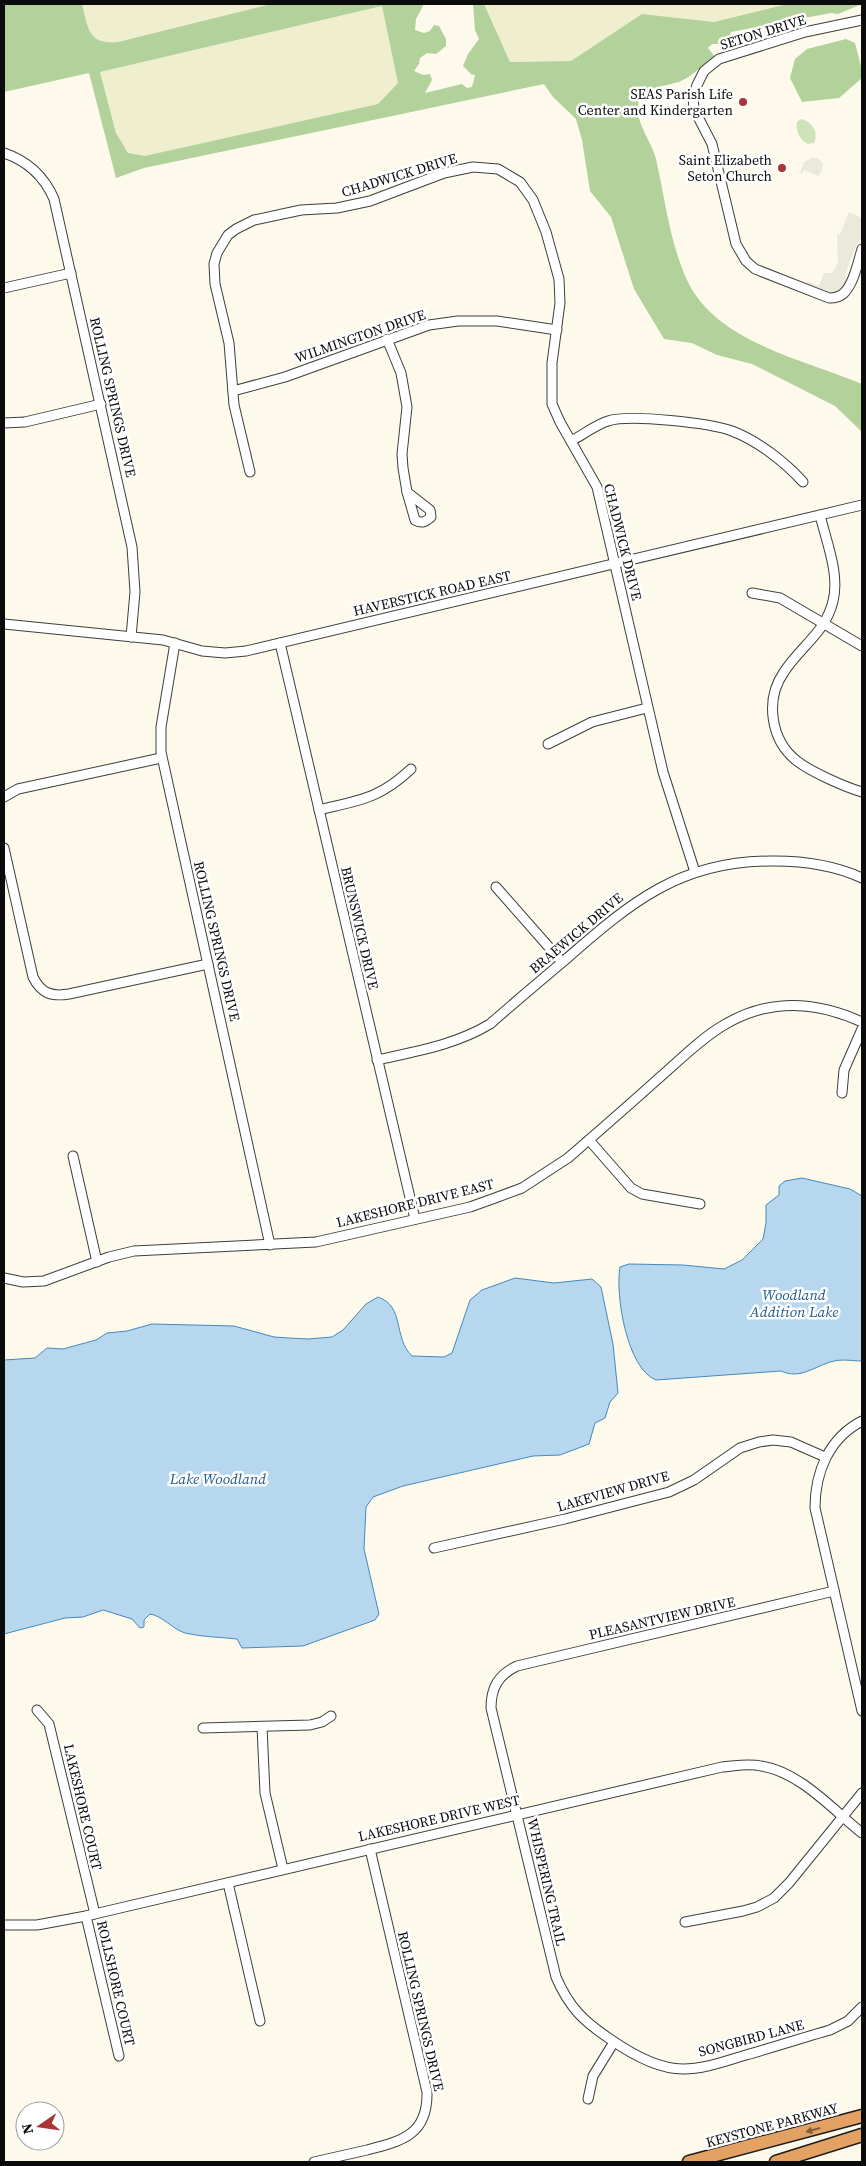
<svg xmlns="http://www.w3.org/2000/svg" width="866" height="2166" font-family="'Source Serif 4',serif">
<style>
.farmland{fill:#efeecf}
.green{fill:#cee3ba}
.forest{fill:#b2d19b;fill-rule:evenodd}
.plaza{fill:#ebe8dc}
.water{fill:#b6d7ee;stroke:#4689bc}
.lines{fill:none;stroke-linecap:round;stroke-linejoin:round}
.minor-casing{stroke:#3e3e3e;stroke-width:11}
.highway-casing{stroke:#1c1c1c;stroke-width:15}
.minor{stroke:#fff;stroke-width:9}
.highway{stroke:#e3a264;stroke-width:12}
.oneway{fill:#825e3c}
.poi-dot{fill:#aa3536;stroke:#fff;stroke-width:2}
.labels{text-anchor:middle;dominant-baseline:central;stroke-width:5;stroke-linejoin:round;paint-order:stroke}
.street-label{font-size:14px;fill:#0b0b0b;stroke:#fff}
.poi-label{font-size:14px;fill:#0b0b0b;stroke:#fff;text-anchor:end}
.water-label{font-size:15px;font-style:italic;fill:#245c8d;stroke:#fff}
</style>
<rect width="100%" height="100%" fill="#fdfaec"/>
<g class="farmland">
<path d="M82,4H271L118,42L103,43L93,37L88,28Z"/>
<path d="M484,4H787L714,22L642,14L571,61L510,62Z"/>
<path d="M382,6L398,83L378,104L145,157L128,153L116,133L100,72Z"/>
</g>
<path class="green" d="M801,119C813,122 819,133 814,143L808,144C800,140 795,131 797,122Z"/>
<g class="forest">
<path d="M4,4H82C88,28 88,45 118,42L271,4H424L416,19L415,30L424,33L430,31L434,25L439,26L446,39V46L436,54L427,53L420,58L419,64L414,71L423,75L430,74L432,80L425,93L462,84L467,88L472,87L475,75L471,74L463,66L468,54L479,39L475,30L473,4H484L510,62L571,61L642,14L714,22L787,4H862L838,14L831,13L731,32L729,39L721,44H712L708,48L715,57C705,63 691,77 681,81C672,85 648,87 642,95C628,115 652,140 656,159C665,199 670,243 687,280C715,342 805,360 862,384V432L835,406L752,364L717,355L692,343L664,339L634,289L611,217L590,191L582,140L576,119L553,97L544,84L144,168L116,178L89,73L4,92ZM382,6L398,83L378,104L145,156L128,153L116,133L100,72Z"/>
<path d="M846,39L855,43L862,70V78L839,98L802,102L790,78L795,59L807,49Z"/>
</g>
<g class="plaza">
<path d="M812,158H818L823,164L822,171L818,176L804,170L802,174L800,173L804,162Z"/>
<path d="M849,212L862,218V237L856,246L845,275L847,283L842,290L832,294L807,286L806,281L819,286L824,273H831L835,269L838,263L837,234H840Z"/>
</g>
<g class="water">
<path d="M802,1178L850,1189L862,1196V1361C853,1361 843,1359 834,1361C814,1366 801,1380 781,1371L656,1380C627,1369 615,1295 620,1267L629,1264L683,1265L724,1269L742,1260L763,1239L766,1223V1205L779,1195V1186L785,1181Z"/>
<path d="M515,1278L554,1283L592,1279L601,1287L613,1344L618,1393L610,1402L605,1418L595,1423L589,1444L560,1455L533,1456L403,1486L373,1497L366,1507L364,1549L379,1614L375,1620L303,1646L242,1648L237,1639C220,1637 201,1637 185,1633C172,1629 163,1616 150,1614L144,1620V1627L140,1628L132,1619L103,1610L83,1617L65,1618L4,1634V1360L35,1358L47,1348L63,1349L96,1340L107,1333L127,1331L152,1324L234,1326L274,1337L289,1338L308,1339L332,1337L343,1330L366,1304L378,1297C405,1306 393,1338 412,1356L444,1357L452,1353L470,1300L482,1290Z"/>
</g>
<g class="lines">
<defs>
<g id="minor">
<path d="M862,20L805,32L719,59L704,71L697,85L693,97L694,109L712,144L736,244L746,261L755,269L829,298C835,298 840,297 844,293C854,283 858,262 862,249"/>
<path d="M4,153C28,161 44,176 54,199L132,547L135,592L131,637"/>
<path d="M4,288L71,273"/>
<path d="M387,339L401,373L407,407L402,454L403,468L407,492"/>
<path d="M233,391L285,377L429,325L458,321H497L557,330"/>
<path d="M4,423L25,422L101,404"/>
<path d="M571,441C583,435 595,425 608,421C630,414 710,423 732,431C758,441 785,462 803,482"/>
<path d="M250,472L234,405L229,343L215,284L214,264L217,253L228,235L236,229L254,220L301,210L337,208L370,201L444,173L473,167L498,169L520,182L533,200L546,232L559,279L560,303L552,363V404L560,422L597,487L663,772L695,872"/>
<path d="M407,492L430,510L431,517C425,522 422,524 415,520Z"/>
<path d="M820,515C826,541 840,574 833,601C826,632 800,647 784,672C765,699 770,740 797,761C811,772 845,787 862,792"/>
<path d="M752,593L780,598L862,646"/>
<path d="M4,624L163,640L202,651L225,653L246,651L862,505"/>
<path d="M175,643L161,727V752L270,1245"/>
<path d="M280,643L415,1219"/>
<path d="M548,744L592,722L647,708"/>
<path d="M4,797L18,789L161,758"/>
<path d="M319,810C360,800 379,799 411,769"/>
<path d="M4,848L33,977C41,993 51,997 69,994L208,964"/>
<path d="M496,887L562,962"/>
<path d="M377,1060C417,1051 455,1045 490,1024C515,1002 540,981 565,960C631,902 681,860 774,861C804,861 834,865 862,878"/>
<path d="M842,1093L844,1070L862,1029"/>
<path d="M589,1140L631,1188L642,1194L700,1204"/>
<path d="M73,1156L97,1262"/>
<path d="M4,1278L23,1282L44,1281L109,1257L134,1251L316,1242L470,1207L495,1198L522,1188L568,1158C598,1132 629,1105 659,1078C680,1060 700,1039 724,1025C769,998 816,1001 862,1022"/>
<path d="M862,1421C829,1438 815,1472 815,1508L862,1711"/>
<path d="M434,1548L565,1519L669,1492L694,1480L740,1448L759,1442L773,1440L791,1442L825,1457"/>
<path d="M834,1591L517,1666C498,1675 491,1688 491,1708L556,1977C569,2007 583,2021 610,2039C630,2053 658,2069 683,2069C705,2069 725,2061 746,2055C774,2047 802,2038 830,2030L848,2021L862,2007"/>
<path d="M37,1710L49,1724L95,1914"/>
<path d="M262,1727L265,1793L283,1869"/>
<path d="M203,1728L310,1725L322,1722L331,1716"/>
<path d="M228,1883L260,2021"/>
<path d="M86,1916L119,2056"/>
<path d="M685,1922L743,1911L757,1907L774,1898L789,1883L862,1793"/>
<path d="M4,1925H37L86,1916L722,1767C735,1766 748,1763 761,1766C800,1772 832,1809 862,1833"/>
<path d="M588,2099L593,2076L614,2042"/>
<path d="M314,2162C332,2158 350,2154 367,2150C403,2141 428,2134 427,2092L370,1849"/>
</g>
<g id="highway">
<path d="M689,2162L862,2116"/>
<path d="M776,2162L862,2135"/>
</g>
</defs>
<use href="#minor" class="minor-casing"/>
<use href="#highway" class="highway-casing"/>
<use href="#minor" class="minor"/>
<use href="#highway" class="highway"/>
</g>
<defs><path id="oneway-solid" d="M-6-.8H1V-3.2L6.5 0L1 3.2V.8H-6Z" transform="scale(1.25)"/></defs>
<use class="oneway" href="#oneway-solid" transform="translate(813 2130) rotate(165)"/>
<g class="poi-dot">
<circle cx="743" cy="102" r="5"/>
<circle cx="782" cy="168" r="5"/>
</g>
<g class="labels">
<g class="street-label">
<text transform="translate(763 32) rotate(-17)">SETON DRIVE</text>
<text transform="translate(399 175) rotate(-17)">CHADWICK DRIVE</text>
<text transform="translate(360 336) rotate(-19)">WILMINGTON DRIVE</text>
<text transform="translate(113 397) rotate(77)">ROLLING SPRINGS DRIVE</text>
<text transform="translate(623 542) rotate(76)">CHADWICK DRIVE</text>
<text transform="translate(432 593) rotate(-13)">HAVERSTICK ROAD EAST</text>
<text transform="translate(360 928) rotate(77)">BRUNSWICK DRIVE</text>
<text transform="translate(576 933) rotate(-40)">BRAEWICK DRIVE</text>
<text transform="translate(217 941) rotate(77)">ROLLING SPRINGS DRIVE</text>
<text transform="translate(415 1203) rotate(-14)">LAKESHORE DRIVE EAST</text>
<text transform="translate(613 1491) rotate(-16)">LAKEVIEW DRIVE</text>
<text transform="translate(662 1618) rotate(-13)">PLEASANTVIEW DRIVE</text>
<text transform="translate(83 1807) rotate(77)">LAKESHORE COURT</text>
<text transform="translate(439 1818) rotate(-13)">LAKESHORE DRIVE WEST</text>
<text transform="translate(547 1882) rotate(77)">WHISPERING TRAIL</text>
<text transform="translate(116 1983) rotate(77)">ROLLSHORE COURT</text>
<text transform="translate(421 2011) rotate(77)">ROLLING SPRINGS DRIVE</text>
<text transform="translate(751 2038) rotate(-15)">SONGBIRD LANE</text>
<text transform="translate(772 2125) rotate(-15)">KEYSTONE PARKWAY</text>
</g>
<g class="poi-label">
<text x="733" y="94">SEAS Parish Life<tspan x="733" dy="16">Center and Kindergarten</tspan></text>
<text x="772" y="160">Saint Elizabeth<tspan x="772" dy="16">Seton Church</tspan></text>
</g>
<g class="water-label">
<text x="794" y="1294">Woodland<tspan x="794" dy="17">Addition Lake</tspan></text>
<text x="218" y="1478">Lake Woodland</text>
</g>
</g>
<rect width="866" height="2166" fill="none" stroke="#0b0b0b" stroke-width="10"/>
<g transform="translate(40 2126) rotate(257)"><circle r="24" fill="#ffffff" stroke="#9d9d9d"/>
<path d="M0-4L9 19L0 12L-9 19Z" fill="#aa3536"/>
<text y="-8" font-size="14" font-weight="bold" text-anchor="middle" fill="#0b0b0b">N</text>
</g>
</svg>
